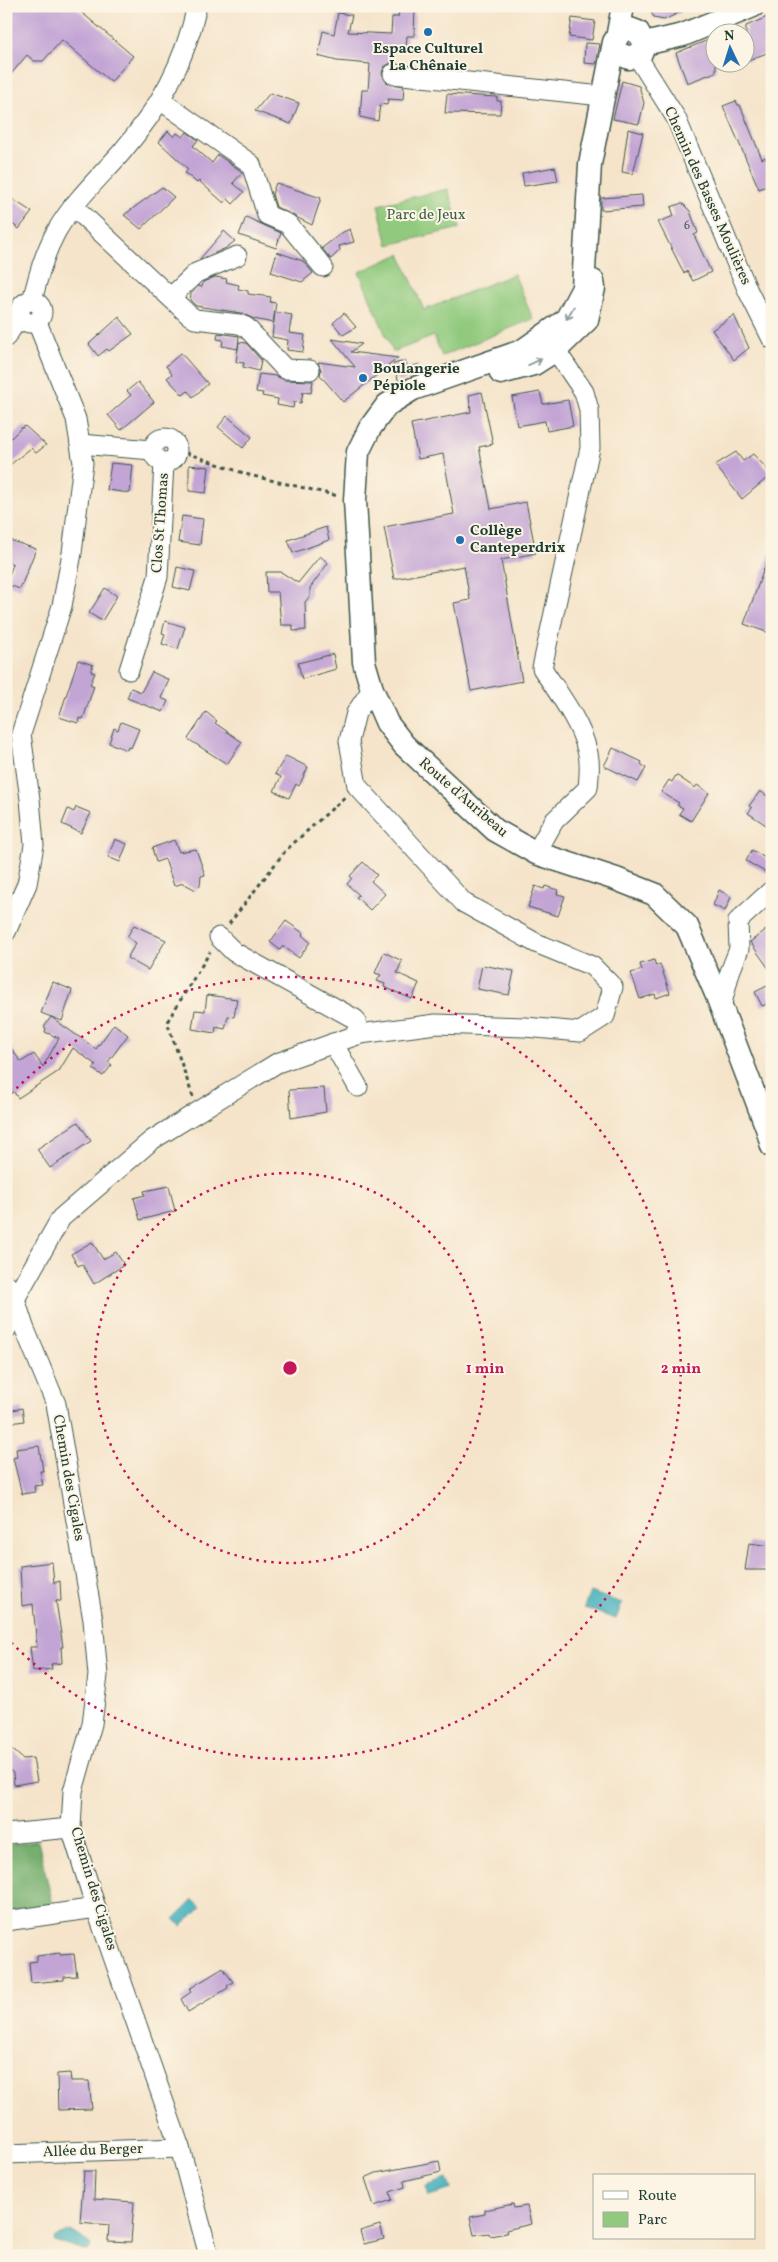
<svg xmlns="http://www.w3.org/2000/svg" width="778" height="2262" font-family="Vollkorn,serif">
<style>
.green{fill:#91ca7e;stroke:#588459}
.forest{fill:#74ae6d;stroke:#4a7650}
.water{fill:#42b1bd;stroke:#307778}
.building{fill:#c2a4d5}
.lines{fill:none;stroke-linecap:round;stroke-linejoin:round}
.minor-casing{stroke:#3f564a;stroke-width:21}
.tertiary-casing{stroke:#3f564a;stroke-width:25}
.path{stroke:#3f564a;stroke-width:3;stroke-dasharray:4 4;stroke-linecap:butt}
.minor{stroke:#fff;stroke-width:19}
.tertiary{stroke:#fff;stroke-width:22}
.oneway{stroke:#8f9e9a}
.ring{fill:none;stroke:#c2185b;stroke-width:2.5;stroke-dasharray:2.5 5}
.poi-dot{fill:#1f6fb2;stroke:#fcf5e5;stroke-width:2}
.labels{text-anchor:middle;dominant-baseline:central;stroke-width:4;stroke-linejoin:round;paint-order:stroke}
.number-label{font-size:12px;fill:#48575c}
.poi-label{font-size:15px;font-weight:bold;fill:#1f3d34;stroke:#fcf5e5;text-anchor:start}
.street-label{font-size:15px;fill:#1f3d34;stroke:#fcf5e5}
.park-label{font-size:15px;fill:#3c6046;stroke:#fcf5e5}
.centre{fill:#c2185b;stroke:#fcf5e5;stroke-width:2.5}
.ring-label{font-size:15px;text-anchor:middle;font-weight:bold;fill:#c2185b;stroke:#fcf5e5;stroke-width:4;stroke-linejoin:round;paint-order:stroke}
</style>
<rect width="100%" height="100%" fill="#fcf5e5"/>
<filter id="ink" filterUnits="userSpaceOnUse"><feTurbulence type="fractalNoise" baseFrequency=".02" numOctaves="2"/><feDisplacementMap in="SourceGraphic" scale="10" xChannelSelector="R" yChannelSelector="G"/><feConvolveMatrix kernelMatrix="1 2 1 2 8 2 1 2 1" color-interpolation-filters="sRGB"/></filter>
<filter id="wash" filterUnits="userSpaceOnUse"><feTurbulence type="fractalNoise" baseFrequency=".0096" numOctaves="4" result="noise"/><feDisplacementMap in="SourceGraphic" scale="20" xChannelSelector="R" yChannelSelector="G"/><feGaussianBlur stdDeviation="1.12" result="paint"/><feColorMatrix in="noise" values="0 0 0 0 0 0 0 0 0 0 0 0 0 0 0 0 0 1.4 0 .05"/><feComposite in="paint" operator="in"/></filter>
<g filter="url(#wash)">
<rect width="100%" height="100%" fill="#f5e4ca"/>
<g class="green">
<path d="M448,189L460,228L388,245L378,205Z"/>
<path d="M400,254L424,310L514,274L533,319L442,356L434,336L393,352L359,272Z"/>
</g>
<path class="forest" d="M38,1841L53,1905L6,1912V1845Z"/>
<g class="water">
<path d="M590,1592L622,1603L616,1619L584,1608Z"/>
<path d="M193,1900L201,1907L182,1926L174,1919Z"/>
<path d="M448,2179L452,2189L429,2196L426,2186Z"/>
<path d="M71,2231L90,2243L91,2247L88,2251L54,2241L55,2237Z"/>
</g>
<g id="blocks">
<g class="building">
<path d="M6,6H74L133,56L111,82L62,40L43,61H34L27,55L6,80Z"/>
<path d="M400,6H415L414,36H407L406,47L393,46L391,63L384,67L382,73L387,83L404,86L403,100L388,99L387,105L380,104L378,121L360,117L362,90H368L370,64L337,61L318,56L323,31L334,34L338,13L352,15L348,32L391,34L392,17H398Z"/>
<path d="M648,6H693L664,20L654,18Z"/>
<path d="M772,15V51L746,61V26Z"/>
<path d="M572,18L595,21L592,40L569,37Z"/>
<path d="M716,37V72L687,83L676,53Z"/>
<path d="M585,43L600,44L596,64L584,63Z"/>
<path d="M622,81L639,86L644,103L639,124L613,119Z"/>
<path d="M270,93L299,103L291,124L255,111Z"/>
<path d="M447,94L497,97V101H501L500,114L445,113Z"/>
<path d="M736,101L738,105H740L762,159L765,157L772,173V184L759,189L723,106Z"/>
<path d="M628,129L643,133L633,174L622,172Z"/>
<path d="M168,131L174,137L177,133L183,137L187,132L198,140L193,146L212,163L218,155L241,171L242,173L233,183L244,192L233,204L228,199L224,203L199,181L197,183L185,173L188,169L159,142Z"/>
<path d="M555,167L558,181L524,186L522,173Z"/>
<path d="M276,183L321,198L312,225L276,207L272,194Z"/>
<path d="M162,187L174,197L141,229L124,215Z"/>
<path d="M6,195L32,212L19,229L6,219Z"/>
<path d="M642,195L643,207L601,210V198Z"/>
<path d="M682,203L690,211L698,233L694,235L711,272L693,281L687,271L684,273L658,222L674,216L671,207Z"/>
<path d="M246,217L281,233L276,248L239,235Z"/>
<path d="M350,229L354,242L339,246L340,250L331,259L322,248L343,232Z"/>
<path d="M224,231L235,241L226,248L199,260Z"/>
<path d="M277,252L303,261L313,273L302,282L271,272Z"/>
<path d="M215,277L227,279L226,282L239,285L238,289L248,291V294L271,297L270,302L276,303L273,323L254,319L241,313L196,306L190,300L191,294L198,286L202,287L203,282Z"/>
<path d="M275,312L292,315L289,333L305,335L303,352L287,350L288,340L272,337Z"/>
<path d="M344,313L356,327L343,335L333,323Z"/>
<path d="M734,315L749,348L734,360L712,330Z"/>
<path d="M119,317L133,334L109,351L107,349L98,356L89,344Z"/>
<path d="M218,333L239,336L238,349L222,346L223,340L217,339Z"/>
<path d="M332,339L362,344L351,352L398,358L343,402L320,375L321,370L318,362L355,367Z"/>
<path d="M239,342L246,343L261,360L259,371L243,367L244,363L236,362Z"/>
<path d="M181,353L208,384L193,397L188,391L183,395L167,378L172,374L166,366Z"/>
<path d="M405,361L407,368L418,365L420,373L399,382L393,364Z"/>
<path d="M259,374L276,376L285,380L313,381L311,393L303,392L301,403L294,402L293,408L277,405L278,399L262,396L263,393L256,392Z"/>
<path d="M138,382L154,402L121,430L108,415L131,395L127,391Z"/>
<path d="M482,392L493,444L479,447L491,509L526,502L536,553L501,560L522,681L471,691L454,603L470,600L464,566L394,579L384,527L454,514L443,454L418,459L411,424L471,412L469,395Z"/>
<path d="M540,392L543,404L568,400L573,426L547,431L545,421L517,426L512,397Z"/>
<path d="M227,416L252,437L243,448L218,427Z"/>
<path d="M25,426L46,445L36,453L31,448L6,468V443L20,429Z"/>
<path d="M736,452L743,461L753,454L772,474L742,499L715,465Z"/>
<path d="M111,463L133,465L130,493L107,490Z"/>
<path d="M189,465L209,467L206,493L189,491Z"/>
<path d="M182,516L203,519L200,545L178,542Z"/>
<path d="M326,527L329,540L293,553L288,540Z"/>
<path d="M6,539L36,549L20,589L6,584L13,564L6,561Z"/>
<path d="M770,552L772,553V634L744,624Z"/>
<path d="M320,556L328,563L310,588V596L305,602L306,630L293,631V625H281L278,592H267L266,572H281L298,583Z"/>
<path d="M177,567L195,571L190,591L173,587Z"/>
<path d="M105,588L117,596L102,621L89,613Z"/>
<path d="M165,621L185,627L178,649L162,644L165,634L162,633Z"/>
<path d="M333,654L336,669L302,679L298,663Z"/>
<path d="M78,660L93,665L91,672L95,673L90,684L94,686L83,719L79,718L78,723L59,717Z"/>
<path d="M152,672L169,680L161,698L168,701L163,712L127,698L131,688L141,692Z"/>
<path d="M206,712L217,721L215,723L242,742L227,764L188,739Z"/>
<path d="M121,722L139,729L131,748L128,747L127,750L109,743L114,728L118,730Z"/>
<path d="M613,748L642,762L641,764L646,768L638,782L604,766Z"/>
<path d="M286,756L308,767L299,786L296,784L289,798L274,791L281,777L275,774Z"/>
<path d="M676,775L695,788L697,785L709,793L691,821L679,814L683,808L677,805L679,803L661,792L669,780L672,782Z"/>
<path d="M760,791L772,799V829L748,813L752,808L749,806Z"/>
<path d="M76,807L91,813L81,833L62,824L68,809L74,812Z"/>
<path d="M115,839L127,844L120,862L108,857Z"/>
<path d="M174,840L179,852L196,849L205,875L201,876L200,886L196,890L183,883L174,886L165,859L156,862L152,848Z"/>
<path d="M752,850L772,862V876L746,861Z"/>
<path d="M363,862L377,875L371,881L385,894L370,910L356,897L359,895L347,884L352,878L350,876Z"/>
<path d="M535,886L544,889L545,886L558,890L557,894L565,896L558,916L528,907Z"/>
<path d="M719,890L731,897L725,911L713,905Z"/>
<path d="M286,921L303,933L302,935L310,942L299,958L283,946L280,950L270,942Z"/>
<path d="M134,925L166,940L148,970L127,958L136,943L127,937Z"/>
<path d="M772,925V973L750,942Z"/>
<path d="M384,952L402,961L397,973L419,983L412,999L384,987L385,984L377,981L381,975L375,973Z"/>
<path d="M654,960L656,966L660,964L670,993L656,998L655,994L640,999L631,973L642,970L640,964Z"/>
<path d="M482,965L514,971L509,995L477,989Z"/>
<path d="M53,982L72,990L62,1021L41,1013Z"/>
<path d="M767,986L772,1002L762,1006L755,992Z"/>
<path d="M207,995L237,999L234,1017L228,1016L225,1029L216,1027L215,1033L192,1029L195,1010L205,1011Z"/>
<path d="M51,1017L96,1049L114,1024L128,1035L108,1062L112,1065L103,1076L93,1069L96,1065L73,1048L59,1071L18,1098L6,1081V1041L21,1062L34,1054L43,1067L59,1038L45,1032L46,1028L44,1027Z"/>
<path d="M324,1088L326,1112L291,1118L289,1090Z"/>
<path d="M78,1122L91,1141L50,1168L37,1149Z"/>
<path d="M169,1186L175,1211L140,1220L134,1198L145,1195L144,1191Z"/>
<path d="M92,1242L103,1259L116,1252L124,1265L94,1284L82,1264L78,1266L71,1254Z"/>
<path d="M22,1408L24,1421L11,1423L9,1411Z"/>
<path d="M39,1446L43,1471H40L43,1485L34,1486L35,1492L22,1494L13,1458L17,1457L16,1449Z"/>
<path d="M749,1543L772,1546V1570H745Z"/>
<path d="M52,1562L54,1583L60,1581L61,1601H56L63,1647H61L62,1663L51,1664L52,1669L33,1671L30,1647H37L33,1604L22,1606L20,1566Z"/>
<path d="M6,1744L23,1759L33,1758L37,1781L14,1785L13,1773L6,1767Z"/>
<path d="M60,1953V1955L74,1954L77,1976L64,1977V1980L31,1983L29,1962L37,1961V1956Z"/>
<path d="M223,1968L233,1982L227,1986L228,1988L188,2012L181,1999L191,1992L189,1989Z"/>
<path d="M70,2073L71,2081H89L92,2109L58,2110L57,2074Z"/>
<path d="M439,2161L441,2172L404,2181L405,2187L390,2192L392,2200L374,2206L365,2178L376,2173Z"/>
<path d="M84,2171H95L94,2199L134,2202L131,2242L108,2241L109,2225L80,2222Z"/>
<path d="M513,2204L514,2208L527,2206L531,2224L506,2230L507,2233L490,2236L489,2233L474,2235L470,2217L485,2214V2210Z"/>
<path d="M380,2225L384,2239L364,2244L360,2231Z"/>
</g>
</g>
</g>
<g filter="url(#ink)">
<use href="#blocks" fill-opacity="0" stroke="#3f564a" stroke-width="1"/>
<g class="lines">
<defs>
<g id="minor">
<path d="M637,56L676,118L748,291L772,339"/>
<path d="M393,74L602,96"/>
<path d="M160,100L251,164L267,215L288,224L323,267"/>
<path d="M73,206L189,315L195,319L239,324L246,327L285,369L310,370"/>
<path d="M171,297L196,273L237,256"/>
<circle cx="31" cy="312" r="11"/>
<path d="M32,301C38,277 44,254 56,232C73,202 98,179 121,153C160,107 184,65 197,6"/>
<path d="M6,337L14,325L23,320"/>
<circle cx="165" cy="450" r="12"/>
<path d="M80,444L152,450"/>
<path d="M129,670L158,577L164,463"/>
<path d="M536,853L554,821L588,788C589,776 591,762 587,750C580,721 558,693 542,668L590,448L589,410L584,392L548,339"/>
<path d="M6,932L27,884L34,845L30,799L21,734L62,606L72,553L83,463L76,419L37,322"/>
<path d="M219,937L234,952L355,1019L360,1034"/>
<path d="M721,1007L730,972L739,949L738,921L772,890"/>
<path d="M333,1043L358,1087"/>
<path d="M6,1284L15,1299L24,1327L56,1404L93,1620L98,1675L92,1724L73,1791L71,1828L96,1908L180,2148L209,2256"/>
<path d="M6,1330L15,1299L61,1218L152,1140L277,1063L360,1034L436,1024L525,1027L580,1032L605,1016L613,987L592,966L536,943L464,903L357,786L349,741L356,713L372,689"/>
<path d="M6,1834L71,1828"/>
<path d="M6,1921L96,1908"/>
<path d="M6,2154L180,2148"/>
</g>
<g id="tertiary">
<path d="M618,33L623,6"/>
<path d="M644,44L683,35L753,6"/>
<path d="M614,46L618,53L629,58L641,53L644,44L638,32L630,29L622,30L614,42L590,164L583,288L566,320L522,351L413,389L387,405L370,428L358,452L355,500L364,662L372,689L387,723L404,745L495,830L536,853L616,879L654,894L687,926L717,996L767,1128L772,1146"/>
<path d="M501,373L534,364L556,350L587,320L594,288L593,281"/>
</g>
</defs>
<use href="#minor" class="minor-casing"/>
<use href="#tertiary" class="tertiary-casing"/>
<g class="path">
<path d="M178,453H186L249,475L338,496"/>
<path d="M229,924L286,850L345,797"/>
<path d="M193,1097L167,1022L210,952"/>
</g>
<use href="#minor" class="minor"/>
<use href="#tertiary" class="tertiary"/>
</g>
<defs><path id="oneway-shaft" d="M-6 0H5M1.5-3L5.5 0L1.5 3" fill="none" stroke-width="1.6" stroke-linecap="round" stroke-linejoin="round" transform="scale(1.25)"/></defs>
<g class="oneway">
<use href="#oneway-shaft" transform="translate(570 313) rotate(120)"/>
<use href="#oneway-shaft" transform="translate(535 362) rotate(-25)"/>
</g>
</g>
<g class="ring">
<circle cx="290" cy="1368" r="195"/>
<path d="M6 1099A391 391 0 1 1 6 1637"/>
</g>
<g class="poi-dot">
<circle cx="428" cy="32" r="5"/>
<circle cx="363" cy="378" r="5"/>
<circle cx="460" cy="540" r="5"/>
</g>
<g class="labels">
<g class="number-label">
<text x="687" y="226">6</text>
</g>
<g class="poi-label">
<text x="428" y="49" text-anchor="middle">Espace Culturel<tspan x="428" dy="17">La Chênaie</tspan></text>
<text x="373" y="369">Boulangerie<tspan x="373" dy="17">Pépiole</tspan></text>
<text x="470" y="531">Collège<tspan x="470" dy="17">Canteperdrix</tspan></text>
</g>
<g class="street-label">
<text transform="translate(707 196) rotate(66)">Chemin des Basses Moulières</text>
<text transform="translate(161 523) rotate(-86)">Clos St Thomas</text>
<text transform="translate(463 798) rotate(41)">Route d'Auribeau</text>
<text transform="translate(68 1478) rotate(80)">Chemin des Cigales</text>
<text transform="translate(93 1889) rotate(73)">Chemin des Cigales</text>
<text transform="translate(93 2151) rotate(-2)">Allée du Berger</text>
</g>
<g class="park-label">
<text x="426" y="215">Parc de Jeux</text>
</g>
</g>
<circle cx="290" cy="1368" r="8" class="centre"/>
<g class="ring-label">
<text x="485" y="1373">1 min</text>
<text x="681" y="1373">2 min</text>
</g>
<rect width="778" height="2262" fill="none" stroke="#fcf5e5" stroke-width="25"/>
<rect x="593" y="2174" width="162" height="65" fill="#fcf5e5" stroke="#a4ab9e"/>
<rect x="603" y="2191" width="25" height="8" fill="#ffffff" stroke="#a4ab9e"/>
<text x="638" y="2200" font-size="15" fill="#1f3d34">Route</text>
<rect x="603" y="2212" width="25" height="15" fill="#91ca7e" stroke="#a4ab9e"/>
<text x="638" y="2224" font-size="15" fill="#1f3d34">Parc</text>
<g transform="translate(730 48) rotate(356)"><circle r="24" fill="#fcf5e5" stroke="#a4ab9e"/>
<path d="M0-4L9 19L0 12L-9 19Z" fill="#1f6fb2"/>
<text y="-8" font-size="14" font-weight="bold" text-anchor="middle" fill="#1f3d34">N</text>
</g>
</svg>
